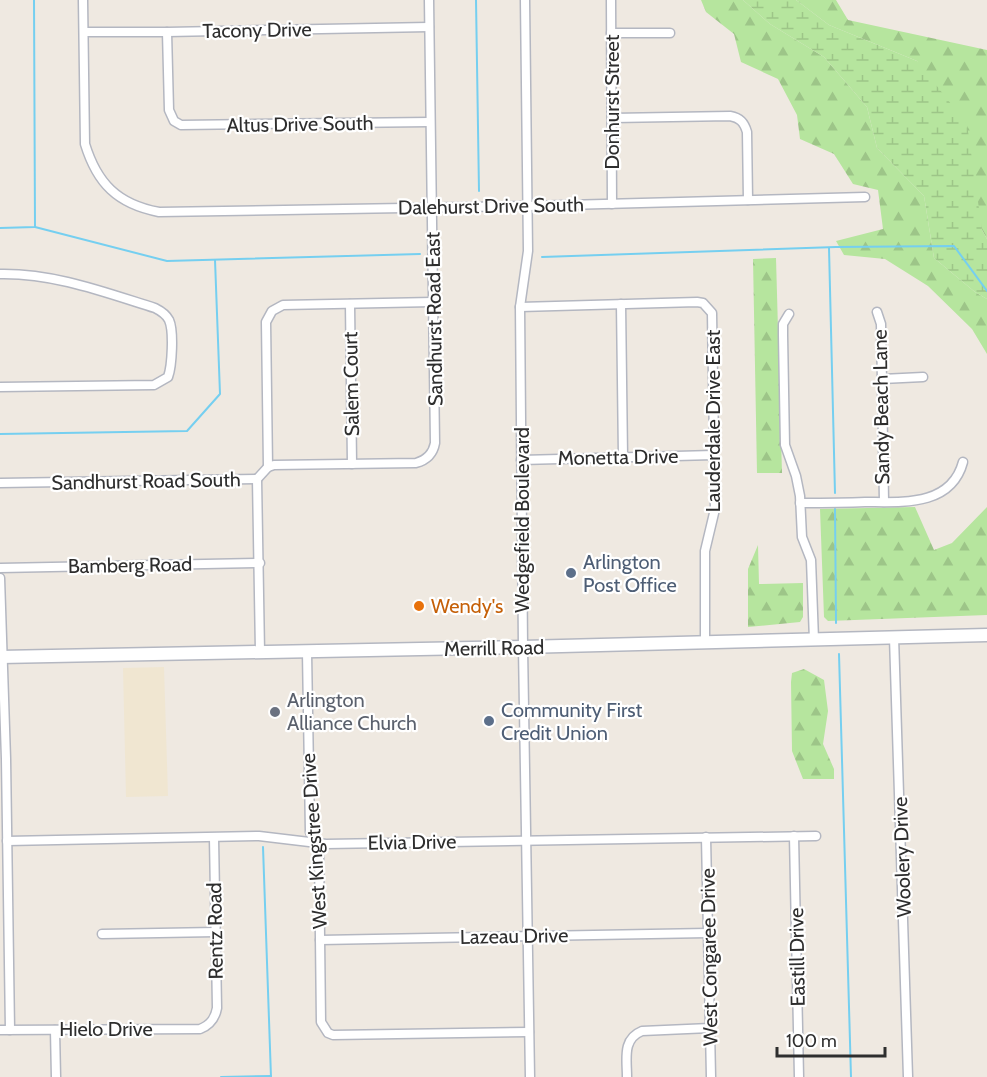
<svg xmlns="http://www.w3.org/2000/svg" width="987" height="1077" font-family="Cabin,sans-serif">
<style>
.education{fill:#f0e6d1}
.forest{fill:url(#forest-firs)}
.wetland{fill:url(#wetland-marsh)}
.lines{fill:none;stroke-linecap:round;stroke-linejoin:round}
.stream{stroke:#75cff0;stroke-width:2}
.minor-casing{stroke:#b4b7c1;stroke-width:11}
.secondary-casing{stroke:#b4b7c1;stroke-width:15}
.minor{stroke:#fff;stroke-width:8}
.secondary{stroke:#fff;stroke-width:12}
.service-dot{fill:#5c6f8a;stroke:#fff;stroke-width:2}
.food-dot{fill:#e8710a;stroke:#fff;stroke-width:2}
.worship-dot{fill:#6b7280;stroke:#fff;stroke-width:2}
.labels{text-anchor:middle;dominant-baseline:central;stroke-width:4.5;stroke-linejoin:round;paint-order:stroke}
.street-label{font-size:20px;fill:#2e2e2e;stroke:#fff}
.service-label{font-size:20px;fill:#4e5e75;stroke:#fff;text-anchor:start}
.food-label{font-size:20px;fill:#c56008;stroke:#fff;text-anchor:start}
.worship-label{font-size:20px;fill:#5b616d;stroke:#fff;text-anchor:start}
</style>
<defs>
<pattern id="forest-firs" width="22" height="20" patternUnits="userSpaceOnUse" patternTransform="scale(1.5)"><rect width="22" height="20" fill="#b6e59e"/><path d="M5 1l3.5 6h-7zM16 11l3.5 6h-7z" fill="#9dc588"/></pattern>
<pattern id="wetland-marsh" width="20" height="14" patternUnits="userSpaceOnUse" patternTransform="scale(1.5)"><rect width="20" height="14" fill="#b6e59e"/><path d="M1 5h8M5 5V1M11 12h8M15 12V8" fill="none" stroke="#9dc588"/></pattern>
</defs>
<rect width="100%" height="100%" fill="#efe9e1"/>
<path class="education" d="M164,667L168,796L126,797L123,668Z"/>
<g class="forest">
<path d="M701,0H743L770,24L824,57L867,107L877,148L924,196L934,258L975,292L987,299V354L972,329L928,286L885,259L844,255L836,241L883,229L878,190L853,184L834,154L800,139L797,115L778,79L741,62L734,34L706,12Z"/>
<path d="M796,0H836L848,20L987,50V239L982,230L917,61L829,25Z"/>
<path d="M776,258L782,473H757L753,259Z"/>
<path d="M915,507L934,550L952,543L987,507V615L828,621L824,617L820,509Z"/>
<path d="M758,545L759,584L803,583V617L800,622L748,627V569Z"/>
<path d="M804,669L824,680L828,711L823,744L834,769V779H803L792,751L791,682L792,673Z"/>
</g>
<path class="wetland" d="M743,0H796L829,25L917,61L967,124L982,230L987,239V299L975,292L934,258L924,196L877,148L867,107L824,57L770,24Z"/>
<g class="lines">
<g class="stream">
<path d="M476,0L479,191"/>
<path d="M35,227L167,261L420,254"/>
<path d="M0,228L35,227L34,0"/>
<path d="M829,248L835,493"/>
<path d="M542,257L836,247L954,246L987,291"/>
<path d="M0,434L187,431L220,394L215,260"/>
<path d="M835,509L836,623"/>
<path d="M839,654L851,1077"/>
<path d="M263,847L271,1077"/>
<path d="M221,1077L271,1076"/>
</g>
<defs>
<g id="minor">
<path d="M83,0L85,144C97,183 117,204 159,212L528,206L865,197"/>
<path d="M525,0L528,251L520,307L523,647L530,1077"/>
<path d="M611,0L612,204"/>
<path d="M84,32H167L429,27"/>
<path d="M167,32L169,110L174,121L181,125L430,122"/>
<path d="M611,33H670"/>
<path d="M613,118L730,116C740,118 744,122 747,132L748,200"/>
<path d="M0,274C54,273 104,292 155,308C161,311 166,314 169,320C174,331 172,366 168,377L154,385L0,387"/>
<path d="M350,304L352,464"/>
<path d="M621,304L623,457"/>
<path d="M520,307L697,302L703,303L712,313L715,509L705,551V643"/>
<path d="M877,312L881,324L884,502"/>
<path d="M789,314L783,324V335L785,445L796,476L800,496L802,537L811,560L814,640"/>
<path d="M882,379L923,377"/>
<path d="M521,460L714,455"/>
<path d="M268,467L266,322L272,311L283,305L433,302"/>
<path d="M257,479L268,467L274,465L416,463C427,460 433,454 435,443L429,0"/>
<path d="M257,479L260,652"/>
<path d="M0,483L257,479"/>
<path d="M800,503C822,503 843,503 865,502C901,502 951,507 963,462"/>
<path d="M0,568L260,563"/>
<path d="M0,578L6,759L10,1030"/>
<path d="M894,637L908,1077"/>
<path d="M307,652L310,832L319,853L321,1022L328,1033L333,1035L529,1032"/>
<path d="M794,836L799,1077"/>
<path d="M706,837L711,1077"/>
<path d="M7,841L259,836L326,844L816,836"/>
<path d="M102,934L216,932"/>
<path d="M320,940L708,933"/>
<path d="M0,1030L200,1029C210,1025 215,1019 217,1008L214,838"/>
<path d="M55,1030L56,1077"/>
<path d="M627,1077C627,1059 622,1039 642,1031L710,1028"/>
</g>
<path id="secondary" d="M0,657L523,647L987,635"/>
</defs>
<use href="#minor" class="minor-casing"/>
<use href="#secondary" class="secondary-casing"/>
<use href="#minor" class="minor"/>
<use href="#secondary" class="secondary"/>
</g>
<g class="service-dot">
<circle cx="571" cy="573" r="6"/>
<circle cx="489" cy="721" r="6"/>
</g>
<circle class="food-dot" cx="419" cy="606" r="6"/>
<circle class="worship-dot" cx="275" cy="712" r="6"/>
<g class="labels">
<g class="street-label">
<text transform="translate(257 30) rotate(-1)">Tacony Drive</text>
<text transform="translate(612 102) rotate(-90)">Donhurst Street</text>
<text transform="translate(300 124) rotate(-1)">Altus Drive South</text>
<text transform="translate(491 206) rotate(-1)">Dalehurst Drive South</text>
<text transform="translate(434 319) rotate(-91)">Sandhurst Road East</text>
<text transform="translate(351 384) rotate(-91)">Salem Court</text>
<text transform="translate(881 407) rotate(-91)">Sandy Beach Lane</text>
<text transform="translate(713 421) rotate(-90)">Lauderdale Drive East</text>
<text transform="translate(618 457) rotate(-1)">Monetta Drive</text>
<text transform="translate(146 481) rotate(-1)">Sandhurst Road South</text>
<text transform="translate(522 520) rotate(-90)">Wedgefield Boulevard</text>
<text transform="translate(130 565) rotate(-1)">Bamberg Road</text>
<text transform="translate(494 648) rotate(-1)">Merrill Road</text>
<text transform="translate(314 841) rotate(-94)">West Kingstree Drive</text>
<text transform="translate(412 842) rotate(-1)">Elvia Drive</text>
<text transform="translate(902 857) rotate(-92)">Woolery Drive</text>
<text transform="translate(215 931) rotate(-91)">Rentz Road</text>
<text transform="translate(514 936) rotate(-1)">Lazeau Drive</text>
<text transform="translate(709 957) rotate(-91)">West Congaree Drive</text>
<text transform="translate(797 957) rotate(-91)">Eastill Drive</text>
<text x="106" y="1029">Hielo Drive</text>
</g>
<g class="service-label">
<text x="583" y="562">Arlington<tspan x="583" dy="23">Post Office</tspan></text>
<text x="501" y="710">Community First<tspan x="501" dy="23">Credit Union</tspan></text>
</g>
<g class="food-label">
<text x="431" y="606">Wendy's</text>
</g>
<g class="worship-label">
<text x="287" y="700">Arlington<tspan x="287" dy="23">Alliance Church</tspan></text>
</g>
</g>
<path d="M777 1047v9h108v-9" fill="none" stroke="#2e2e2e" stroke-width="3"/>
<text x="786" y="1047" font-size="18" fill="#2e2e2e" stroke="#ffffff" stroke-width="4.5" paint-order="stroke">100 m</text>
</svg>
